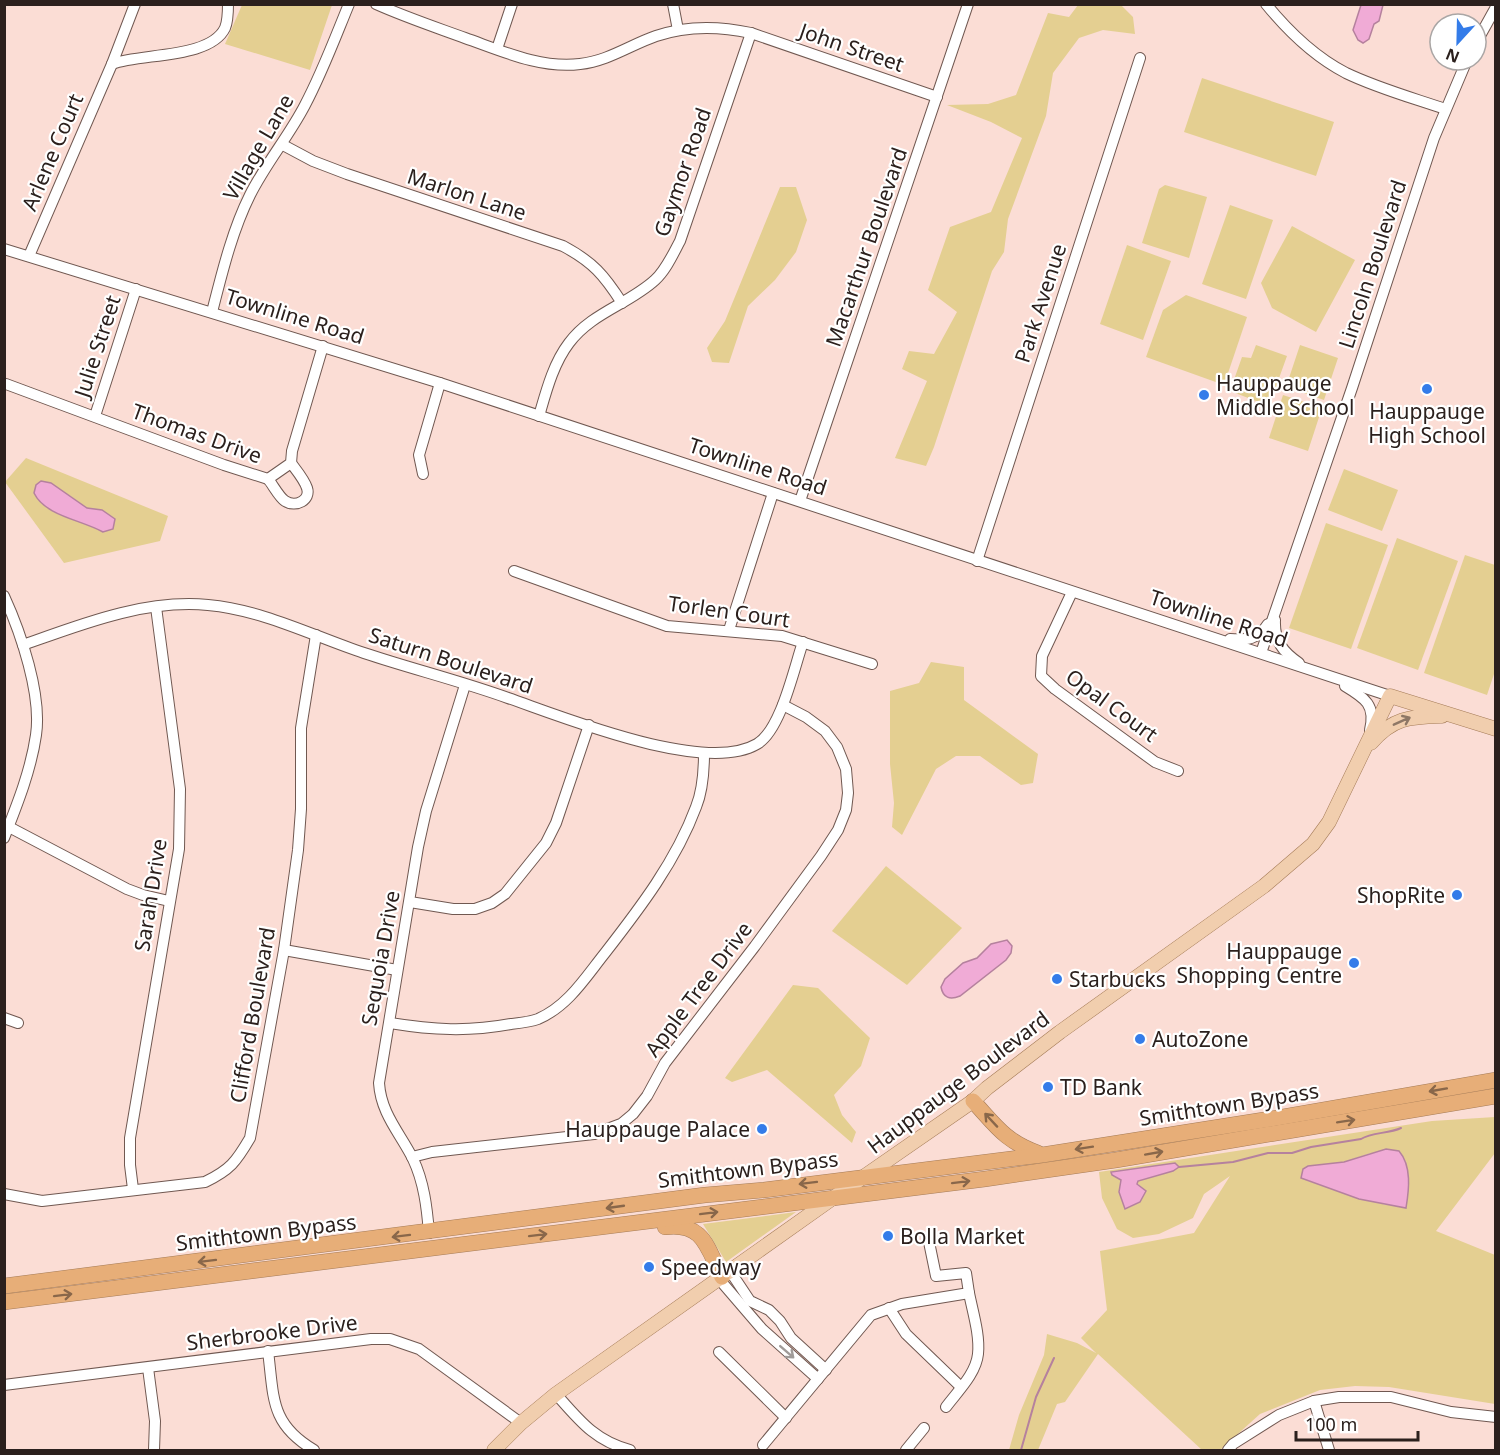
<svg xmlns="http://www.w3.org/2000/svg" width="1500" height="1455" font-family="'Noto Sans',sans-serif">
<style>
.green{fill:#e4cf91;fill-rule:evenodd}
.water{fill:#f0abd6;stroke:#b5819e;stroke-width:1.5}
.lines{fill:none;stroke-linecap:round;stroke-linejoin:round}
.stream{stroke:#b5819e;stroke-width:2}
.minor-casing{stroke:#705851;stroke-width:12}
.major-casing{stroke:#a57c58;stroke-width:15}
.highway-casing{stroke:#a57c58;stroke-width:16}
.minor{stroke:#fff;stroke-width:10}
.major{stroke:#f1ceae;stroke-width:14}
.highway{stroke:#e7ae78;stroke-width:15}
.oneway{stroke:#8e7766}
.oneway2{stroke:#89674a}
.oneway3{stroke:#a09b99}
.poi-dot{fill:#347ce9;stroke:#fff;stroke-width:2}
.labels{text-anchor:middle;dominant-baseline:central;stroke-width:4.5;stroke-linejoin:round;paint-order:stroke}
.street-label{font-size:21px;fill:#2b201d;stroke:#fff}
.poi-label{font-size:21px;fill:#2b201d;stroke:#fff;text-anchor:start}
</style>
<rect width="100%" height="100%" fill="#fbddd5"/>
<g class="green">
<path d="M242,5H332L310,70L225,44Z"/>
<path d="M1078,5H1121L1133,17L1135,34L1103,30L1079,38L1053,73L1046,116L1008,219L1004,252L992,271L934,447L926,466L895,458L927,381L902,369L909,351L934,354L957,312L928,290L950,227L991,212L1022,138L991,122L947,105L988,104L1016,95L1048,13L1069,17Z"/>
<path d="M1202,78L1334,122L1316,176L1184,132Z"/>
<path d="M1165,185L1207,197L1189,258L1142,243L1159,189Z"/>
<path d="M780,187H796L807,220L796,252L775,280L748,306L729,363L712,362L707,348L725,321Z"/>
<path d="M1230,205L1273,220L1246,299L1202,284Z"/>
<path d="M1292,226L1355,260L1316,332L1272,308L1261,283Z"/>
<path d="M1127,245L1171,261L1143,340L1100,324Z"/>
<path d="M1186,295L1247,317L1224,385L1146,357L1163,310Z"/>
<path d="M1256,345L1287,356L1269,406L1230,391L1242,357L1251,358Z"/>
<path d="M1300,345L1338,358L1324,400L1286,387Z"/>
<path d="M1283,395L1322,408L1308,451L1269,438Z"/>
<path d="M26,458L168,516L160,541L64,563L5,482ZM69,495L87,508L102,510L115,519L113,529C89,527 74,519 52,511Z"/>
<path d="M1344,469L1398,490L1382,531L1328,510Z"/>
<path d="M1326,523L1388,545L1351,649L1289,628Z"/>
<path d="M1397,538L1458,561L1418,670L1357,648Z"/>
<path d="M1465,555L1495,565V671L1487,695L1424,673Z"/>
<path d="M931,662L964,667V700L1038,754L1033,783L1021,785L980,756H956L936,769L902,835L892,827L894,803L890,764V691L919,683Z"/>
<path d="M886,866L962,928L907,985L832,931Z"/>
<path d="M793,985L818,988L870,1038L861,1066L834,1095L842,1115L856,1132L852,1143L767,1070L732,1082L725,1078Z"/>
<path d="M1495,1117V1153L1436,1231L1495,1255V1404L1389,1387L1355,1386L1320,1390L1260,1414L1220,1450H1202L1098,1354L1065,1402L1057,1404L1038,1450H1009L1019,1415L1044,1355L1047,1334L1077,1343L1096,1353L1081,1338L1107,1310L1100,1251L1194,1233L1230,1176L1204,1194L1193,1218L1159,1234L1133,1238L1117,1229L1102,1198L1099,1172L1432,1121ZM1371,1153L1406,1161L1408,1191L1386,1205L1308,1181V1166L1344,1162ZM1173,1171L1138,1181L1137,1183L1146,1191C1143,1201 1134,1206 1125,1209L1119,1192L1121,1180Z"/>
<path d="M796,1212L726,1262L703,1224Z"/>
</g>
<g class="water">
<path d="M1361,5H1383L1379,21L1374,24L1369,39L1363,43L1358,40L1353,30Z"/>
<path d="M41,481L51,483L87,508L102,510L115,519L113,529L103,532C82,520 45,516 34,493L36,485Z"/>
<path d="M1007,940L1012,946L1011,953L1006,960L960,996C950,1000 943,998 941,987L945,979L963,963L977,958L991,944Z"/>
<path d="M1386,1149L1399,1151C1412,1166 1409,1190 1406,1208L1359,1199L1301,1178L1303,1169L1308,1166L1344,1162Z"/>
<path d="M1175,1163L1179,1167L1173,1171L1138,1181L1137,1184L1146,1191L1140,1202L1125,1209L1119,1192L1121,1180L1112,1175L1111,1172Z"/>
</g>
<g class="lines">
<g class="stream">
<path d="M1179,1167L1233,1162L1268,1153H1292L1311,1147L1361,1139C1372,1132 1388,1134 1401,1128"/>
<path d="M1021,1450L1036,1397L1054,1358"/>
</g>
<defs>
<g id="minor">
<path d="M135,4L112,64C141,53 210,59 225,28C228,21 228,12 228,4"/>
<path d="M376,4C405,17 435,27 465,38C502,51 541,69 580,64C608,61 630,45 656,36C688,25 719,26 751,33L937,97"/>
<path d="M673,4L678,30"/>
<path d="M1266,4C1288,31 1315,57 1346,73C1377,88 1413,98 1445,109"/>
<path d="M1476,43L1496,7"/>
<path d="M497,49L512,4"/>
<path d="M283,145L313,161L347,174L563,246C593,262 604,275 622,303"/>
<path d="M4,249L440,383L1390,696"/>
<path d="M29,256L112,64"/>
<path d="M212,312C222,273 232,231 250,195C266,163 289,136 305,105C322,73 335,38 349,4"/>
<path d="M6,384L224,465L268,479L291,463L292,451L323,346"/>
<path d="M95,416L136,289"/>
<path d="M539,416C546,392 553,364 569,343C591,313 629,304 655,280C666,270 673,254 680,241L751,33"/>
<path d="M423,474L419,455L440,383"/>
<path d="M268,479C273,485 279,497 285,501C296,508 311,500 307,488C304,479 296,470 291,463"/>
<path d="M800,501L968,4"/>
<path d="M977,561L1140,58"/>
<path d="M514,571L667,626L782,636L872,664"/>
<path d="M1072,592L1042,656L1041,676L1055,689L1155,762L1178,771"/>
<path d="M4,596C21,633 42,695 36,735C31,770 17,805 4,838"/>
<path d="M1275,620C1274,641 1283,652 1299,663"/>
<path d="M729,630L773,493"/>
<path d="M1230,639C1247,640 1258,640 1268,624"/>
<path d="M23,645C82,624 145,599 208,605C263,610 313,636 364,653C412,669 461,681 508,698C563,717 705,775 757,744C781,730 794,668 803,642"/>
<path d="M1261,653L1352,388L1434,138L1467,60"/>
<path d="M1345,686C1365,698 1376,705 1370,730"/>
<path d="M9,827L127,889L143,895L169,901"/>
<path d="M410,902L453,909H475L492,903L505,894L546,843L556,823L589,725"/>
<path d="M284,950L397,970"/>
<path d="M4,1018L18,1023"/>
<path d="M390,1023C433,1030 468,1032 511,1024C520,1023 530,1022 538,1019C568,1006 585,978 605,953C640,908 676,861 696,807C703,790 704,771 704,753"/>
<path d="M412,1157L432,1152L594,1134L621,1124L633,1114L647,1096L665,1063L755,946L821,856L838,830L846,810L848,793L846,769L837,747L825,731L806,717L783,705"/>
<path d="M133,1189L130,1165V1138L179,849L180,789L156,607"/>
<path d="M4,1194L42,1201L205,1182C230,1170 236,1162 250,1138L284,950L298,850L301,809V728L316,635"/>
<path d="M429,1233C427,1208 424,1182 413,1159C400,1133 381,1114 379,1083L418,847L426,811L465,685"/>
<path d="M730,1271L750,1301L769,1310L780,1321L791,1338L826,1370"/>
<path d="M719,1279L762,1329L818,1379"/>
<path d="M889,1308L906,1334L961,1387"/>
<path d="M268,1351C274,1398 270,1424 314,1450"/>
<path d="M719,1352L786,1418"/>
<path d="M148,1368L155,1421L154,1450"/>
<path d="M4,1385L371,1339H390L419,1349L521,1423"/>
<path d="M556,1394C579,1420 595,1441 630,1450"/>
<path d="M1314,1401L1329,1450"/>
<path d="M946,1407C957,1392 976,1374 978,1354C980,1335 973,1313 969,1293"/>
<path d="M763,1445L871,1315L902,1304L969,1293L966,1273L936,1276L929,1242"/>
<path d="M906,1450L924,1428"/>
<path d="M1228,1450L1233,1444L1279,1415L1314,1401L1339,1397H1391L1451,1412L1496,1417"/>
</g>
<g id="major">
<path d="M1371,743C1393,717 1410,717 1442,716"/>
<path d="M494,1450L521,1423L556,1394L833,1198L973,1101L987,1088L1060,1032L1264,886L1313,844L1329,822L1390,696L1496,729"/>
</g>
<g id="highway">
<path d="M973,1101C996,1126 1005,1141 1038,1153"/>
<path d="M665,1227C704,1222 707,1248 722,1277"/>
<path d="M4,1286L705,1195L764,1190L1042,1155L1270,1119L1496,1080"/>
<path d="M4,1302L985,1179L1116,1160L1496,1096"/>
</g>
</defs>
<use href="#minor" class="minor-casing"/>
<use href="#major" class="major-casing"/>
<use href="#highway" class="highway-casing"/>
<use href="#minor" class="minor"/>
<use href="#major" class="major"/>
<use href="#highway" class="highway"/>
</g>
<defs><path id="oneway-shaft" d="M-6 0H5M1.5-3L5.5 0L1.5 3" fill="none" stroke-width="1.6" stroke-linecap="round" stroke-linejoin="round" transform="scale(1.5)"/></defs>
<use class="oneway" href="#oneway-shaft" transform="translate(1402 721) rotate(-24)"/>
<g class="oneway2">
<use href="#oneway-shaft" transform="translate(1438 1090) rotate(170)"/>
<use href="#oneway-shaft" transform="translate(991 1120) rotate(-133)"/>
<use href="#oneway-shaft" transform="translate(1346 1121) rotate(-9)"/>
<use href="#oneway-shaft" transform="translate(1084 1148) rotate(171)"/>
<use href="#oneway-shaft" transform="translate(1154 1153) rotate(-10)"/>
<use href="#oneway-shaft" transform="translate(961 1182) rotate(-7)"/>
<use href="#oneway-shaft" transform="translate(808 1183) rotate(173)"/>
<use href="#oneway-shaft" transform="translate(615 1207) rotate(172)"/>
<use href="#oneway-shaft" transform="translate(709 1213) rotate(-7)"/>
<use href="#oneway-shaft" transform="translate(538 1235) rotate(-7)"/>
<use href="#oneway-shaft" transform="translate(401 1236) rotate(173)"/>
<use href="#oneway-shaft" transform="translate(207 1261) rotate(173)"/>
<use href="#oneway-shaft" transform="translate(63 1295) rotate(-7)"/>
</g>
<use class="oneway3" href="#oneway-shaft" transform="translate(787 1352) rotate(41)"/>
<g class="poi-dot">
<circle cx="1427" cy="389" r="6"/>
<circle cx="1204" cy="395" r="6"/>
<circle cx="1457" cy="895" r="6"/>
<circle cx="1354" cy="963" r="6"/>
<circle cx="1057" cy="979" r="6"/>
<circle cx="1140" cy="1039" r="6"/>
<circle cx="1048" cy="1087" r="6"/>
<circle cx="762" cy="1129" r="6"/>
<circle cx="888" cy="1236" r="6"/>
<circle cx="649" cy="1267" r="6"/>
</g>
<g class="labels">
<g class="street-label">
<text transform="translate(852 47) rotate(19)">John Street</text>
<text transform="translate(258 147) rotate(-60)">Village Lane</text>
<text transform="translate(52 152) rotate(-67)">Arlene Court</text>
<text transform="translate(682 172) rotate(-71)">Gaymor Road</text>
<text transform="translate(467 194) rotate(18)">Marlon Lane</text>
<text transform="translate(866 247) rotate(-71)">Macarthur Boulevard</text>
<text transform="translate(1372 264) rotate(-72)">Lincoln Boulevard</text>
<text transform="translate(1040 303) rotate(-72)">Park Avenue</text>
<text transform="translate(295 316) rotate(17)">Townline Road</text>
<text transform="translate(97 346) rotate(-72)">Julie Street</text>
<text transform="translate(197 433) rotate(20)">Thomas Drive</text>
<text transform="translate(758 466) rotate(18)">Townline Road</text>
<text transform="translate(729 611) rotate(8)">Torlen Court</text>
<text transform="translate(1219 618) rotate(18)">Townline Road</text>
<text transform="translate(451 660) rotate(18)">Saturn Boulevard</text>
<text transform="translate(1112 705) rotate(36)">Opal Court</text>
<text transform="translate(150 895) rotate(-81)">Sarah Drive</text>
<text transform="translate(380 958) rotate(-80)">Sequoia Drive</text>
<text transform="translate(698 989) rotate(-53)">Apple Tree Drive</text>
<text transform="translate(252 1015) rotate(-80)">Clifford Boulevard</text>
<text transform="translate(958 1082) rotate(-37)">Hauppauge Boulevard</text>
<text transform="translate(1229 1104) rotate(-9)">Smithtown Bypass</text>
<text transform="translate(748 1169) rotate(-7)">Smithtown Bypass</text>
<text transform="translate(266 1232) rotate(-7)">Smithtown Bypass</text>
<text transform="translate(272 1332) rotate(-7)">Sherbrooke Drive</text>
</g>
<g class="poi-label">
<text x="1216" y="383">Hauppauge<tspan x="1216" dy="24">Middle School</tspan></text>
<text x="1427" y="411" text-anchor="middle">Hauppauge<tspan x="1427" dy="24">High School</tspan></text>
<text x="1445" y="895" text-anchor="end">ShopRite</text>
<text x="1342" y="951" text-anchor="end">Hauppauge<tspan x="1342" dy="24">Shopping Centre</tspan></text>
<text x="1069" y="979">Starbucks</text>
<text x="1152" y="1039">AutoZone</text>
<text x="1060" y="1087">TD Bank</text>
<text x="750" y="1129" text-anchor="end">Hauppauge Palace</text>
<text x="900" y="1236">Bolla Market</text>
<text x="661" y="1267">Speedway</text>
</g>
</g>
<rect width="1500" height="1455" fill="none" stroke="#2b201d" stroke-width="12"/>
<g transform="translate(1458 42) rotate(202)"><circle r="28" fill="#ffffff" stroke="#aaa6a5" stroke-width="1.5"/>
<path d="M0-4.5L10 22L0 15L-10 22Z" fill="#347ce9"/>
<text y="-9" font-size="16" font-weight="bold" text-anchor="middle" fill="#2b201d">N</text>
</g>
<path d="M1296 1431v9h122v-9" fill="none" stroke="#2b201d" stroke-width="3"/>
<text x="1305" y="1431" font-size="18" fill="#2b201d" stroke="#ffffff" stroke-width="4.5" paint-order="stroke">100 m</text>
</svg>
